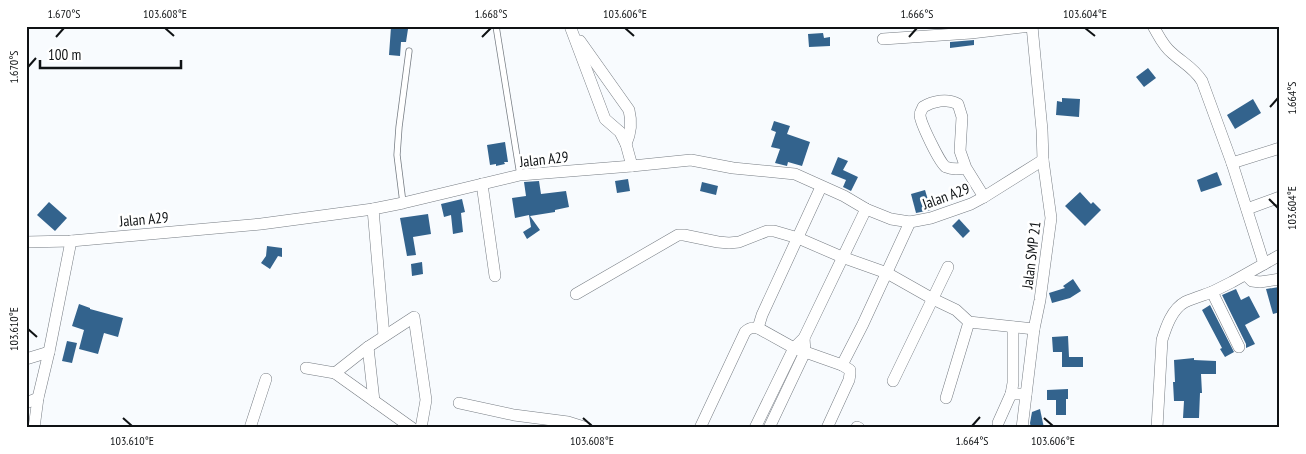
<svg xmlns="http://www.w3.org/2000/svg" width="1306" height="454" font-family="'PT Sans Narrow',sans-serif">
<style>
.building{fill:#33638d}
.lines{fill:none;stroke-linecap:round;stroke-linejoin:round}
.service-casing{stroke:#767c83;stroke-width:7}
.minor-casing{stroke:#767c83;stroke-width:12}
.service{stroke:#fff;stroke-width:5.5}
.minor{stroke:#fff;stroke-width:11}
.ticks{fill:none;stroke:#0f1214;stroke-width:2}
.labels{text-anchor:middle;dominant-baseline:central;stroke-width:5;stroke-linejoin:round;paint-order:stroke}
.street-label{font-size:15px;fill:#0f1214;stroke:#fff}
.neatline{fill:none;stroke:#0f1214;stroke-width:2}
.ticks-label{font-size:12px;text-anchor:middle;fill:#0f1214}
</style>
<rect width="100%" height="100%" fill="#f8fbfe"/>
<g class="building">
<path d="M391,27L408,29L406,42H401L400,56L389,55Z"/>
<path d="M823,33L824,38L830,37V46L809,47L808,34Z"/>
<path d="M974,40V45L950,48V42Z"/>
<path d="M1148,68L1156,78L1144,87L1136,77Z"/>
<path d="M1062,98L1080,99L1079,117L1056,115L1057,101L1062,102Z"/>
<path d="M1253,99L1261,113L1235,129L1227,115Z"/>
<path d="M774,121L790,126L787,134L810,142L802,166L788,162L787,166L775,163L780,149L771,147L776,132L771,130Z"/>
<path d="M505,142L508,162H504L505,164L496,166V164L490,165L487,145Z"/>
<path d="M838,157L848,161L843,170L858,177L851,191L843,187L846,180L831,174Z"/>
<path d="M1217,172L1222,185L1201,192L1197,180Z"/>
<path d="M628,179L630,191L617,193L615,181Z"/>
<path d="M539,181L541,194L566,191L569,207L555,210V212L530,216L540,230L527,239L523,232L531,227L529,215L515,218L512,198L526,196L524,182Z"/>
<path d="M702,182L718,186L716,195L700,191Z"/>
<path d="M925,190L931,210L916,213L911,194Z"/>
<path d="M1080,192L1091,204L1093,202L1101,210L1085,226L1065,206Z"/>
<path d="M462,199L465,212L461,213L463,232L453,234L451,215L444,217L441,204Z"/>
<path d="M49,202L67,218L55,231L37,215Z"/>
<path d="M428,214L431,234L413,237L416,255L407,256L400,218Z"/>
<path d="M959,219L970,231L963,238L952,226Z"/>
<path d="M267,246L282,248V257L278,256L270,269L261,263L266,256Z"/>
<path d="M422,262L423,274L412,276L411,264Z"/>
<path d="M1073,279L1081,291L1070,298L1052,303L1049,293L1065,288L1063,286Z"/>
<path d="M1279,287L1280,312L1273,314L1266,289Z"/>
<path d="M1236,289L1241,300L1249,296L1260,317L1245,325L1255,344L1246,348V344L1222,295Z"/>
<path d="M79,304L90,308V309L123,318L118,337L104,333L98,354L79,349L84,330L72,326Z"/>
<path d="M1210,305L1234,352L1225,357L1220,349L1222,348L1202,310Z"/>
<path d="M1068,336L1069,357H1083V367H1062V352H1053L1052,337Z"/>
<path d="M67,341L77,343L72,363L62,361Z"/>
<path d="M1194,358V360L1216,361V374H1201L1202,393H1200L1199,418H1183L1184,401H1174L1173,382H1175L1174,360Z"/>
<path d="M1068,389V399H1066V415H1056V400H1047V390Z"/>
<path d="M1040,409L1044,428H1031L1030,423L1032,412Z"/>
</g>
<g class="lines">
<defs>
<g id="service">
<path d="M496,26L520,175"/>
<path d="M403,203L397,155L399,127L409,51"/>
</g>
<g id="minor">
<path d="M570,26L605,119L620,132L626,144L632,166"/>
<path d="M1153,26C1159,36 1163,46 1172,53C1183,63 1194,68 1202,81L1232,163L1264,264"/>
<path d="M883,39L971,33L1031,26"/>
<path d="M580,41L629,110C632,122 631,133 626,144"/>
<path d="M1232,163L1280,148"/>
<path d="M966,168C959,169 953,170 946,167C940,164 920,122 920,115C920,112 922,110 923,107C933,101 947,98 958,104L962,117L960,151L966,168L984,197"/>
<path d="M482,184L495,276"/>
<path d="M373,209L384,336"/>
<path d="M1247,209L1280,197"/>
<path d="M26,242L71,241L261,224L373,209L403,203L520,175L632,166L691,160L733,168L795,174L844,196L866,209L891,219L910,222L931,218L971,204L984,197L1043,160"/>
<path d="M1246,275L1252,281L1260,282L1280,279"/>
<path d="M576,294L678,235H684L718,242L729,243L739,242L767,231H774L798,238L842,257L887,273L933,299L956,310L969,322L1034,329"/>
<path d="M1013,327V383L1011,394H1026"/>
<path d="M758,328L794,348L842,365"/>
<path d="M368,347L374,401"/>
<path d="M1239,347L1212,292L1232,282L1280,255"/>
<path d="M26,359L49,352"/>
<path d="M306,368L335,373L368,347L414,317L426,400L421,428"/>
<path d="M335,373L412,428"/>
<path d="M893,381L948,267"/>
<path d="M946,398L969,322"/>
<path d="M26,403L38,398"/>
<path d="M459,403L514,415L568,422L587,428"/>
<path d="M998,423L1011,394"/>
<path d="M857,427L859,428"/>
<path d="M34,428L38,398L49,352L71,241"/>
<path d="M250,428L266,379"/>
<path d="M700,428L745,332C749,328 752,327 758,328L762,315L821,187"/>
<path d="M755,428L794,348L804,338L866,209"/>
<path d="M769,428L805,352L804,338"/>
<path d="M827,428L849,380L850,374V370L842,365L863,324L910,222"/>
<path d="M1022,428L1034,329L1040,300L1051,218L1043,160L1042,130L1032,26"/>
<path d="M1157,428L1162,340C1166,327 1172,309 1185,302C1194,298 1204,295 1212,292"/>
</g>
</defs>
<use href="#service" class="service-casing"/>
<use href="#minor" class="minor-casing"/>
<use href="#service" class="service"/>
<use href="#minor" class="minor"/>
</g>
<path class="ticks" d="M165,28L174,36M625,28L634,36M1085,28L1095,36M56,37L64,28M482,37L491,28M909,37L917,28M28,67L36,58M1270,107L1278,98M1269,199L1278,208M28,329L37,337M123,418L132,426M583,418L592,426M1044,418L1053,426M972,426L980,417"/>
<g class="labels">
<g class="street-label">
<text transform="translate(544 159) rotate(-6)">Jalan A29</text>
<text transform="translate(946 196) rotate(-20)">Jalan A29</text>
<text transform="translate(144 219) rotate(-5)">Jalan A29</text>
<text transform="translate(1031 255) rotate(-83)">Jalan SMP 21</text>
</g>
</g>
<rect width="1306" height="454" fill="none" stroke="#ffffff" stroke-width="55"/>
<path d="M40 60v8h141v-8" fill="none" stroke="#0f1214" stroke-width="2.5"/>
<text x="48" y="60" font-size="15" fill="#0f1214" stroke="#ffffff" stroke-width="4" paint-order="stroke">100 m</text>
<rect x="28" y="28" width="1250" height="398" class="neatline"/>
<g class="ticks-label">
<text x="64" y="18">1.670°S</text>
<text x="165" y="18">103.608°E</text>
<text x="491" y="18">1.668°S</text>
<text x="625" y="18">103.606°E</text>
<text x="917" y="18">1.666°S</text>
<text x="1085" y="18">103.604°E</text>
<text transform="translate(14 67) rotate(-90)" y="4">1.670°S</text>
<text transform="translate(1292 98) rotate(-90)" y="4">1.664°S</text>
<text transform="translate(1292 208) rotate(-90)" y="4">103.604°E</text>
<text transform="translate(14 329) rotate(-90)" y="4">103.610°E</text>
<text x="132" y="445">103.610°E</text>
<text x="592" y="445">103.608°E</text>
<text x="972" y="445">1.664°S</text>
<text x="1053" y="445">103.606°E</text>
</g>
</svg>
